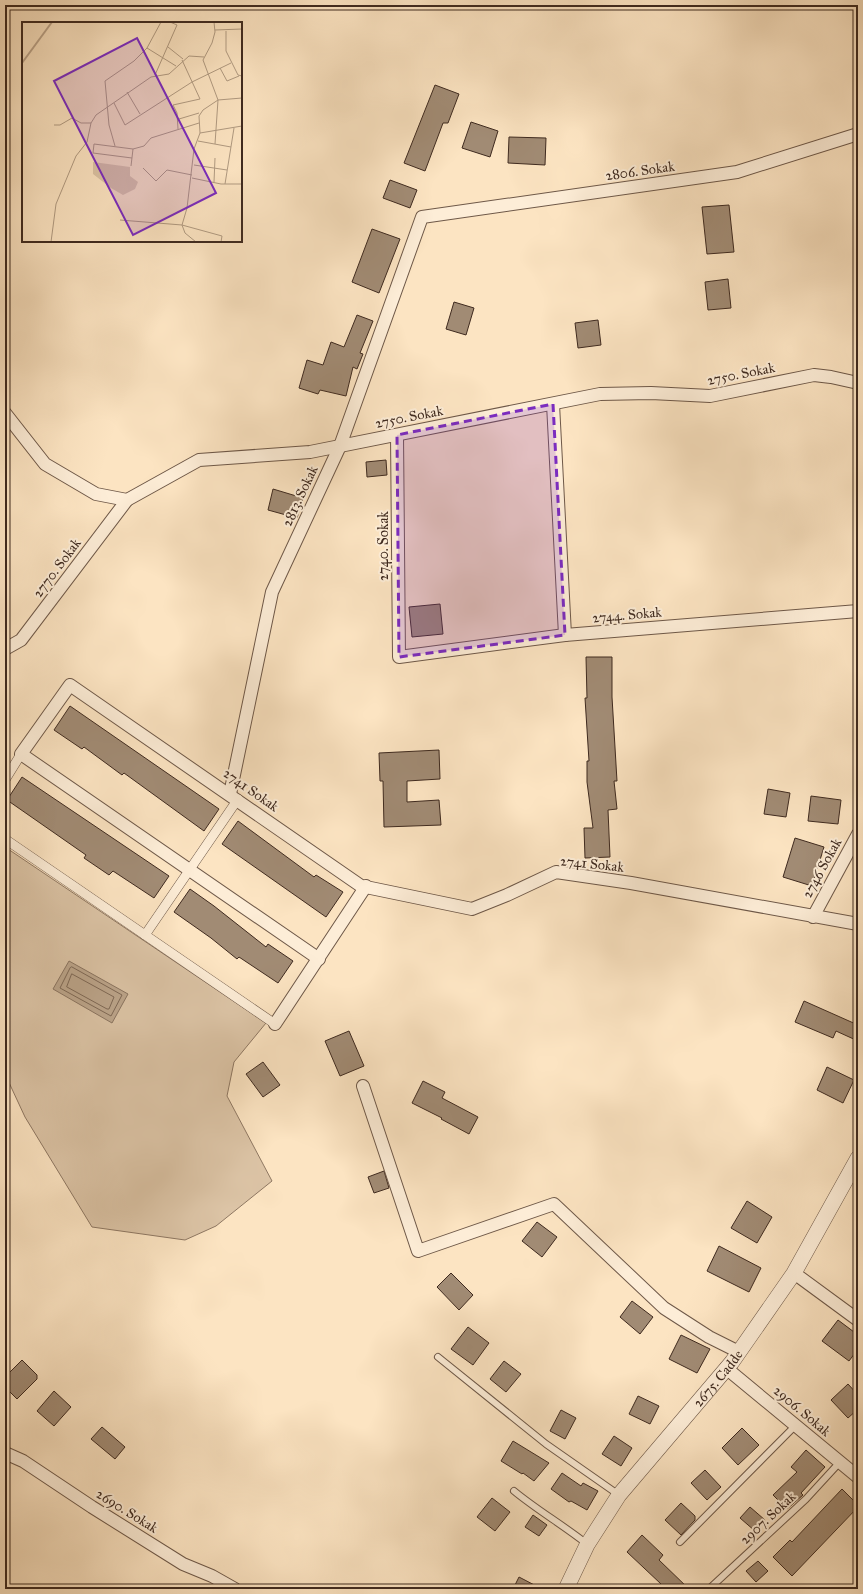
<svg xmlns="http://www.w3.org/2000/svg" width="863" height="1594" font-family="'IM FELL Great Primer',serif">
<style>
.green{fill:#dcc4a6;stroke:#8e7762}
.water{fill:#bca58b;stroke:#8a7460}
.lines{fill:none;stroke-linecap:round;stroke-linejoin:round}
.shore{stroke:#7e6855;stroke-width:1}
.building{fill:#a18b74;stroke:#3f2a1f}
.service-casing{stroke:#6e5848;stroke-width:8}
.pedestrian-casing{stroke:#6e5848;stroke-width:10}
.minor-casing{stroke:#6e5848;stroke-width:14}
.tertiary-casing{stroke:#6e5848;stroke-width:16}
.service{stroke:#fdedd7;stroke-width:6}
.pedestrian{stroke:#fdedd7;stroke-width:9}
.minor{stroke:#fdedd7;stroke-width:12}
.tertiary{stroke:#fdedd7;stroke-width:15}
.marked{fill:#7b2cbf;fill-opacity:0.2;stroke:#7b2cbf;stroke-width:3;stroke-dasharray:8 5;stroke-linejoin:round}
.labels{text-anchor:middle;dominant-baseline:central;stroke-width:4;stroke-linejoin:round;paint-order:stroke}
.street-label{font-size:14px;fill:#3f2a1f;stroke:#fdedd7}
.inset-river{fill:none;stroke:#bca58b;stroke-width:2}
.inset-road{fill:none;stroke:#b09a81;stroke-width:1}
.view{fill:#7b2cbf;fill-opacity:0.15;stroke:#7b2cbf;stroke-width:2}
.inset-edge{fill:none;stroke:#3f2a1f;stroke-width:2}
</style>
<rect width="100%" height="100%" fill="#fce4c2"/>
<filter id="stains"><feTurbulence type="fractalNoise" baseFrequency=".005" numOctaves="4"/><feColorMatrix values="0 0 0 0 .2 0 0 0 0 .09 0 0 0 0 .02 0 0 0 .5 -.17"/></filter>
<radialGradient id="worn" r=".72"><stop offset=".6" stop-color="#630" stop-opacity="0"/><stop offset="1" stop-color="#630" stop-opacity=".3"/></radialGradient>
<path class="green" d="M5,847L266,1023L234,1062L227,1096L272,1181L216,1226L185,1240L92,1227L25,1117L5,1074Z"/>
<path class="water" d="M69,961L128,994L112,1023L53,989Z"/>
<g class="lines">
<g class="shore">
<path d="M72,967L122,995L111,1016L60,988L70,968Z"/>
<path d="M72,974L114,997L109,1009H107L67,987Z"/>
</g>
</g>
<g class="building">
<path d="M435,85L459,94L448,123H443L425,171L404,163Z"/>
<path d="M471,122L498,131L490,157L462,148Z"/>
<path d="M509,137L546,138L545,165L508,163Z"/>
<path d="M390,180L417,190L410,208L383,198Z"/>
<path d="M729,205L734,252L707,254L702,207Z"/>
<path d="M372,229L400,239L379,293L352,282Z"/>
<path d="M728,279L731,308L708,310L705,282Z"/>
<path d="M454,302L474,308L466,335L446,329Z"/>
<path d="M357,315L373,321L360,353L363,354L357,369L353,367L346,396L320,390L318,394L299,388L307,360L323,365L331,342L344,347Z"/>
<path d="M598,320L601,345L578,348L575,323Z"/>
<path d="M386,460L387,475L367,477L366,462Z"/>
<path d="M273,489L303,498L297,518L268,510Z"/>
<path d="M440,604L443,634L412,637L409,607Z"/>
<path d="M586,657H612V697L617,781H614L617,809L608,810L610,857L585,858L584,828H593L587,782V761H589L585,698H587Z"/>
<path d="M70,706L219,809L204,831L124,773L122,775L84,747L82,749L54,730Z"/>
<path d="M439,750L440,779L407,781V802L439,800L441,825L384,827L383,781H380L379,753Z"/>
<path d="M22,777L169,876L154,898L113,871L109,875L84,858L86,855L7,800Z"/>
<path d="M768,789L790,793L786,817L764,814Z"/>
<path d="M811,796L841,800L838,824L808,821Z"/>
<path d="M238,821L314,877L316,875L343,892L326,917L222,844Z"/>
<path d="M795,838L824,847L812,886L783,877Z"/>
<path d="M190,889L214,906L266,947L268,944L293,961L278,983L239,957L237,959L211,938L174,912Z"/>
<path d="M804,1001L858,1025V1041L836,1031L833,1038L795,1022Z"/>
<path d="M349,1031L364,1066L340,1076L325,1041Z"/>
<path d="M263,1062L280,1085L263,1097L246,1074Z"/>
<path d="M827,1067L854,1080L843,1103L817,1090Z"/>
<path d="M423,1081L445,1092L442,1098L478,1117L469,1134L441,1119L442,1118L412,1103Z"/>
<path d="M384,1171L389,1188L374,1193L368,1177Z"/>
<path d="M747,1201L772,1217L757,1243L731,1228Z"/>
<path d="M537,1222L557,1237L542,1257L522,1241Z"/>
<path d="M719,1246L761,1268L749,1292L707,1271Z"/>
<path d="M451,1273L473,1295L459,1310L437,1287Z"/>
<path d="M632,1301L653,1317L640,1334L620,1317Z"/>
<path d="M838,1320L858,1335V1349L849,1361L822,1341Z"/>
<path d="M468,1327L489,1343L473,1365L451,1349Z"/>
<path d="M681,1335L710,1349L697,1373L669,1359Z"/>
<path d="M22,1360L37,1375V1379L17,1399L5,1387V1377Z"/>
<path d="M504,1361L521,1374L506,1392L490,1379Z"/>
<path d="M848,1384L858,1395V1409L848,1418L831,1400Z"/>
<path d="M54,1391L71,1407L54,1426L37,1411Z"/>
<path d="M638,1396L659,1406L650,1424L629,1414Z"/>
<path d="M561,1410L576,1418L565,1439L550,1431Z"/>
<path d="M102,1427L125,1447L115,1459L91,1439Z"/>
<path d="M742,1428L759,1445L738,1465L722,1448Z"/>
<path d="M614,1436L632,1448L621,1466L602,1454Z"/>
<path d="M513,1441L549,1463L534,1481L523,1473L522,1474L501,1461Z"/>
<path d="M806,1450L825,1467L801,1493L803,1495L787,1509L773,1495L797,1472L791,1467Z"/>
<path d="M705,1470L721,1487L707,1500L691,1483Z"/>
<path d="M562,1473L581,1486L583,1483L598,1491L587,1510L571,1501L569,1502L551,1489Z"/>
<path d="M842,1489L858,1505V1507L792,1576L773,1557L790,1540L792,1542Z"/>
<path d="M492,1498L510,1512L495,1531L477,1517Z"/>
<path d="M681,1503L695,1516V1520L681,1535L665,1520Z"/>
<path d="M750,1507L765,1520L755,1531L740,1518Z"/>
<path d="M533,1515L547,1525L539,1536L525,1527Z"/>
<path d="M642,1535L663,1555L659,1560L689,1589H656L661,1584L627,1552Z"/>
<path d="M758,1561L768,1571L756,1582L746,1571Z"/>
<path d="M519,1577L542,1589H513Z"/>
</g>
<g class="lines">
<defs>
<g id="service">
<path d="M438,1357L546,1444L619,1495"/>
<path d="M514,1491C537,1510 563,1525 587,1544"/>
<path d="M680,1542L796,1425"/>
<path d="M709,1589L806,1499L840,1462"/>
</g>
<g id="pedestrian">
<path d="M5,780L21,754"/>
<path d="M5,839L275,1024"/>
<path d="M145,935L238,799"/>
</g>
<g id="minor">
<path d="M553,404L565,635"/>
<path d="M5,413L45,464L96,494L127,500L199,460L310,452L600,394L651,393L710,396L814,375L831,377L858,383"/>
<path d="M397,435L399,657L565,635L858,611"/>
<path d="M5,649L21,640L127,500"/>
<path d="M230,794L272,592L340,446L422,217L737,172L858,134"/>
<path d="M813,917L858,834"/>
<path d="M319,959L21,754L70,685L361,886L472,909L507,895L556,872L631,883L858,924"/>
<path d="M275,1024L366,886"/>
<path d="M363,1086L418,1251L554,1204L664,1308L709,1337L739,1352"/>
<path d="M794,1273L858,1320"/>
<path d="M726,1368L858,1477"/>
<path d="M5,1453L23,1461L92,1507L183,1564L212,1576L235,1589"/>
</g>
<g id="tertiary">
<path id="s1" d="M566,1589L587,1545L619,1495L732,1362L794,1273L858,1158"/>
</g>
</defs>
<use href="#service" class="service-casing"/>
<use href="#pedestrian" class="pedestrian-casing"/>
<use href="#minor" class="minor-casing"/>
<use href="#tertiary" class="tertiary-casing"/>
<use href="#service" class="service"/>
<use href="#pedestrian" class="pedestrian"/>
<use href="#minor" class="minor"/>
<use href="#tertiary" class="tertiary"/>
</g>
<path class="marked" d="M553,404L565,635L399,657L397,435Z"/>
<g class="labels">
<g class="street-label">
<text transform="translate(640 171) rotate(-8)">2806. Sokak</text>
<text transform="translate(741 374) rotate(-11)">2750. Sokak</text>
<text transform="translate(409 417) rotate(-11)">2750. Sokak</text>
<text transform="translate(300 496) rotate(-65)">2813. Sokak</text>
<text transform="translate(383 546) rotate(-90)">2740. Sokak</text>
<text transform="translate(57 568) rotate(-53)">2770. Sokak</text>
<text transform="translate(627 615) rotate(-5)">2744. Sokak</text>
<text transform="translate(251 790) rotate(35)">2741 Sokak</text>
<text transform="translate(592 864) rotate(6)">2741 Sokak</text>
<text transform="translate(822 868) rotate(-61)">2746 Sokak</text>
<text stroke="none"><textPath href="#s1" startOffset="261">2675. Cadde</textPath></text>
<text transform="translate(802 1411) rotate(40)">2906. Sokak</text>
<text transform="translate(127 1511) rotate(32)">2690. Sokak</text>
<text transform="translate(768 1518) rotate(-43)">2907. Sokak</text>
</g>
</g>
<g transform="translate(22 22)">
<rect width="220" height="220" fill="#fce4c2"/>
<path d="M71,140L108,145V154L116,160L113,167L101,173L89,166L71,152Z" fill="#dcc4a6"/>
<path class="inset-river" d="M0,41L30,0"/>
<path class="inset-road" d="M192,0L193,10L190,21L181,38L196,78L193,122M193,8L220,7M204,9V29L216,53L220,54M146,25L161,37M125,26L154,44M198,46L205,59L217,54M133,53L155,3L148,0M105,70L118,92M92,81L103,103L170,60L209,41M157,97L177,91M32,103H38L50,96L59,101H69L74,93L129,55L147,52L167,34L182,35M156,107L155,91L151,83L178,77L160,38M178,111L220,104M176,119L209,125M93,124L87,103L83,59L112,39L125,26L139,0M110,136L71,131L72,122L111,127L122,124L129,116L177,101M172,143L205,148M109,144L111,127M121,146L134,159L145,148L170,153M170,156L199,162H220M192,160L193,136M203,162L212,106M98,198L160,203L200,214L199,220M29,220L34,182L54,134L65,120L69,101M174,220L163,211L160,203L165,186L172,127L178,111L177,94L181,88L196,78L220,76"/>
<path class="view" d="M115,16L194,171L111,213L32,59Z"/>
<rect width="220" height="220" class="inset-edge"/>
</g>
<rect width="863" height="1594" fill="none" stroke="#fce4c2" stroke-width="20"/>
<rect x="6" y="6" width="851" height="1582" fill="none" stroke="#3f2a1f" stroke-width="2"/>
<rect x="10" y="10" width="843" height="1574" fill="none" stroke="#3f2a1f"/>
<rect width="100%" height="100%" filter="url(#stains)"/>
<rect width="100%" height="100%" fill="url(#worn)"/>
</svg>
